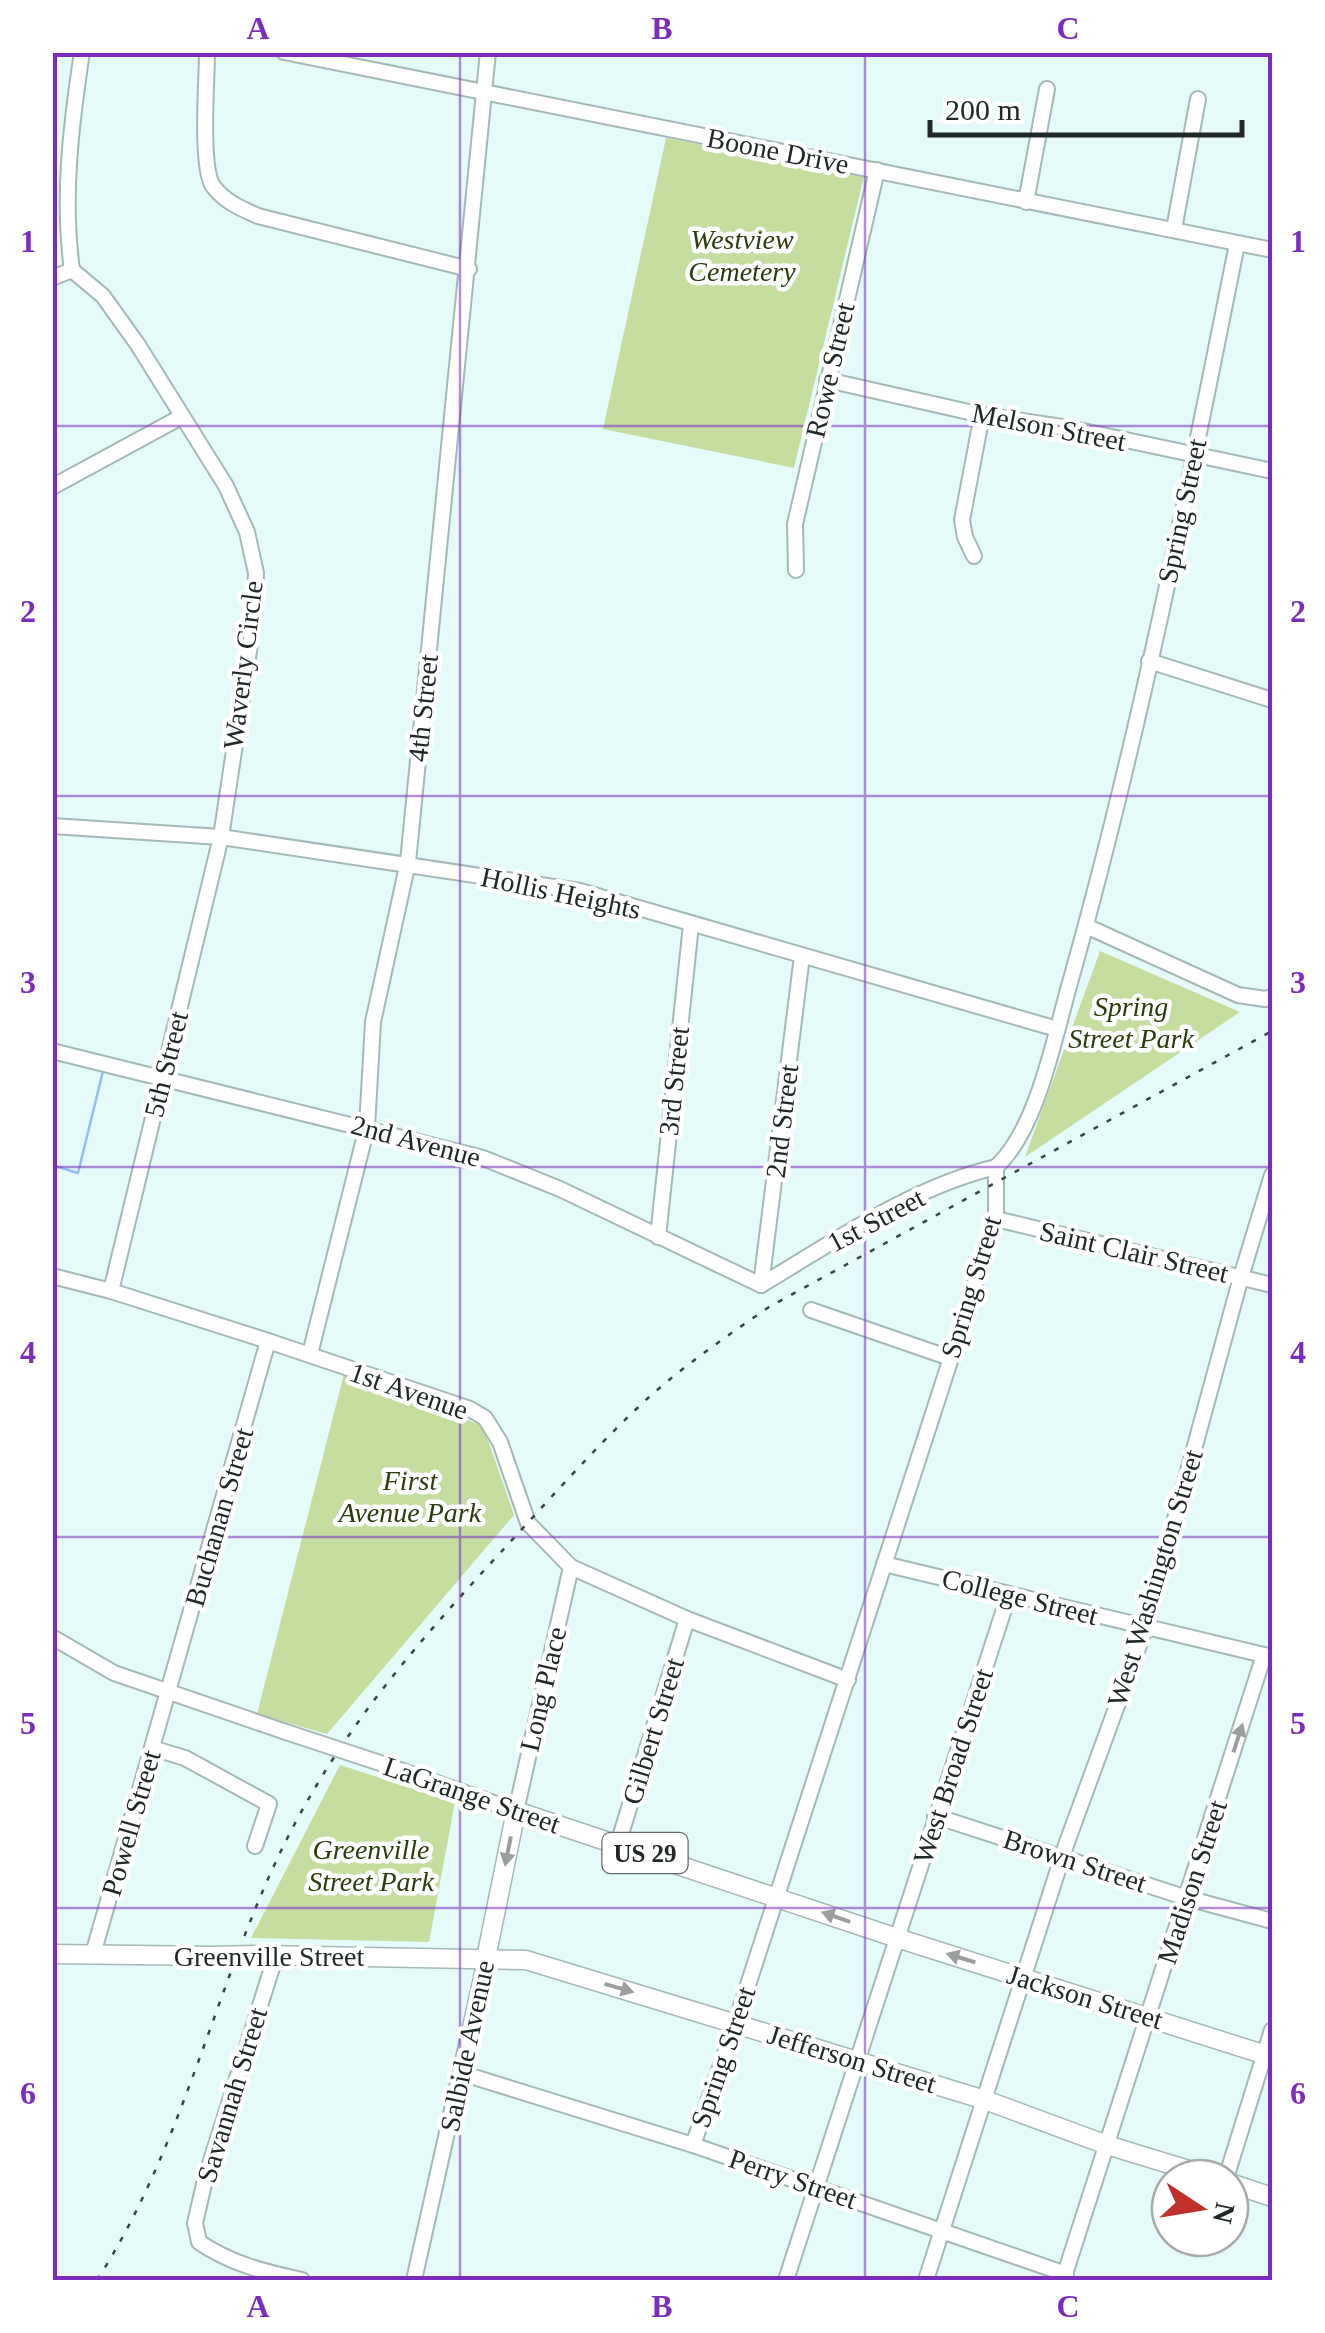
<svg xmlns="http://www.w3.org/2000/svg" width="1325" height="2333" font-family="Georgia,serif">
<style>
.green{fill:#c5dd9f}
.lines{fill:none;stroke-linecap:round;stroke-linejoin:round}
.stream{stroke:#92bef6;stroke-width:2.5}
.minor-casing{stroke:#a4b9b7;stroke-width:18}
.major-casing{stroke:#a4b9b7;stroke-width:21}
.minor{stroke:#fff;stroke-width:14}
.major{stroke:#fff;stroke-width:18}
.rail{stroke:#394342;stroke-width:2.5;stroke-dasharray:5 10;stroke-linecap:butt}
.minor-bridge-casing{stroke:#a4b9b7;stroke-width:18;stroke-linecap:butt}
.major-bridge-casing{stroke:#a4b9b7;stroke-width:21;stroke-linecap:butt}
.minor-bridge{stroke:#fff;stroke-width:14}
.major-bridge{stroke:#fff;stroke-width:18}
.oneway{fill:#9b9e9e}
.grid{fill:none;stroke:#7b2cbf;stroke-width:2.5;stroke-opacity:0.55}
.labels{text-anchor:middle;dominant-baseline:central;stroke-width:9;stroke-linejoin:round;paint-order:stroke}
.shield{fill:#fff;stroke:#636868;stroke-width:2.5}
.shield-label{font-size:25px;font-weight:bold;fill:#202828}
.street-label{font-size:28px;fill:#202828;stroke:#fff}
.park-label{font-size:28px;font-style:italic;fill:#2d3c0b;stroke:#fff}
.neatline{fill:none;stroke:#7b2cbf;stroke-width:4}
.grid-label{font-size:32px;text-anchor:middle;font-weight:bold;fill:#7b2cbf}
</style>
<rect width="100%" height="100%" fill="#e5fbf9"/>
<g class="green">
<path d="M666,138L864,176L794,468L603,429Z"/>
<path d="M1100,951L1240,1012L1025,1157Z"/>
<path d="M344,1374L483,1426L514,1515L327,1734L257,1714Z"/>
<path d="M340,1765L455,1802L429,1942L251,1938Z"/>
</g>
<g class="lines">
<path class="stream" d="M52,1165L78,1173L103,1071"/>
<defs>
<g id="minor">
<path d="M82,52C71,125 62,197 72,270L103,296L138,345L226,486L247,532L256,573L254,618L221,837L111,1291"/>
<path d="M207,52C207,79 200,167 213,186C225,202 240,208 258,216L469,269"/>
<path d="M284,52L1272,250"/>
<path d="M1026,202L1047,89"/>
<path d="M1174,229L1198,99"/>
<path d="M52,278L72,270"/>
<path d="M827,380L982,415L1069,428L1272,471"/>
<path d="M52,487L181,417"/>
<path d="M974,556L965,537L962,520L982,415"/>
<path d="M796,570L795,524L877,170"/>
<path d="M1149,661L1272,700"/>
<path d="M52,826L221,837L580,891L1057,1029"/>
<path d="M1086,926L1238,995L1265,999L1272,997"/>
<path d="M52,1051L483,1158L560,1189L761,1285"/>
<path d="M996,1219L1272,1285"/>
<path d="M658,1237L691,925"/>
<path d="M52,1276L111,1291L268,1341L470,1409L485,1418L500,1442L528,1523L571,1567L687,1619L848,1680"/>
<path d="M761,1285L802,956"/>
<path d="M761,1285C835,1241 912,1187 996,1167"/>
<path d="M811,1310L950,1358"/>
<path d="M310,1354L367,1127L373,1022L408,862L488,52"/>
<path d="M884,1564L1272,1657"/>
<path d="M52,1637L114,1673L283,1731"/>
<path d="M152,1748L185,1758L269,1804L255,1846"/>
<path d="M386,1765L516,1811L571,1567"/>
<path d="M935,1816L1187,1898L1272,1921"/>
<path d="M618,1844L687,1619"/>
<path d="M93,1954L268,1341"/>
<path d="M276,1955L205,2180L195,2223L199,2242C231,2264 265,2272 302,2280"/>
<path d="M461,2073L693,2145L1066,2274"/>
<path d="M693,2145L736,2022L996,1219V1167C1038,1129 1055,1034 1071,979C1139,737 1188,490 1237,244"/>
<path d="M1226,2178L1272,2030"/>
<path d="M414,2280L486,1958"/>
<path d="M786,2280L1009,1594"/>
<path d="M926,2280L1066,1845L1145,1629L1241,1277L1272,1175"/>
<path d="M1063,2280L1264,1655"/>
</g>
<g id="major">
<path d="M52,1954L213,1956"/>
<path d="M261,1955L526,1960L985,2100L1107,2145L1215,2178"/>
<path d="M486,1958L516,1811L897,1938L1272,2057"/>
<path d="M1230,2183L1272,2197"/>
</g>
</defs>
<use href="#minor" class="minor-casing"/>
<use href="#major" class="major-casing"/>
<use href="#minor" class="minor"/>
<use href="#major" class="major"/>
<g class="rail">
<path d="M52,2278L175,2280"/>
<path d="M97,2280C178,2155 211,2005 272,1870C330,1743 408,1653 501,1552C549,1500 596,1446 648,1398C686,1364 727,1336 769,1307L1272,1031"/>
</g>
<defs>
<path id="minor-bridge" d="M283,1731L386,1765"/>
<path id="major-bridge" d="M213,1956L261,1955"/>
</defs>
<use href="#minor-bridge" class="minor-bridge-casing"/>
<use href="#major-bridge" class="major-bridge-casing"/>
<use href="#minor-bridge" class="minor-bridge"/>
<use href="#major-bridge" class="major-bridge"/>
</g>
<defs><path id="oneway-solid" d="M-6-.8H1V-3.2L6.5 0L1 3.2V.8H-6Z" transform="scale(2.5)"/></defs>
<g class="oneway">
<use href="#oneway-solid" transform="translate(1238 1738) rotate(-72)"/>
<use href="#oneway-solid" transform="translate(508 1851) rotate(101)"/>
<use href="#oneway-solid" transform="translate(836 1917) rotate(-161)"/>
<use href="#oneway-solid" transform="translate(961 1958) rotate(-163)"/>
<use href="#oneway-solid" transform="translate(619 1988) rotate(16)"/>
</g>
<path class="grid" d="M460,52V2280M865,52V2280M52,426H1272M52,796H1272M52,1167H1272M52,1537H1272M52,1908H1272"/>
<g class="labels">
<rect class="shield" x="602.5" y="1833" width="85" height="40" rx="8"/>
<g class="shield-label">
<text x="645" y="1853">US 29</text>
</g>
<g class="street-label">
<text transform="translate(778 151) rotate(11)">Boone Drive</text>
<text transform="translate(830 370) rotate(-77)">Rowe Street</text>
<text transform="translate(1049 427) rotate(11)">Melson Street</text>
<text transform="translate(1182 511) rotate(-78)">Spring Street</text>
<text transform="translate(243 665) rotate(-83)">Waverly Circle</text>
<text transform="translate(423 708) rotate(-84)">4th Street</text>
<text transform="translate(561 893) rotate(12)">Hollis Heights</text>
<text transform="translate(166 1064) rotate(-76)">5th Street</text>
<text transform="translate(674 1081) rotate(-84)">3rd Street</text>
<text transform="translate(782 1121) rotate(-83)">2nd Street</text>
<text transform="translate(416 1141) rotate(15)">2nd Avenue</text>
<text transform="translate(876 1220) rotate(-28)">1st Street</text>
<text transform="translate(1134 1252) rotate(13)">Saint Clair Street</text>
<text transform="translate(971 1287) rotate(-73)">Spring Street</text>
<text transform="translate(409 1391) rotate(19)">1st Avenue</text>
<text transform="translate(219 1517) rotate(-74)">Buchanan Street</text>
<text transform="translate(1155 1578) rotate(-73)">West Washington Street</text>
<text transform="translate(1020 1597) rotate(14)">College Street</text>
<text transform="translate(543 1689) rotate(-77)">Long Place</text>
<text transform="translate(653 1731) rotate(-73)">Gilbert Street</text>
<text transform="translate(953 1766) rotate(-72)">West Broad Street</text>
<text transform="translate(472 1795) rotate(19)">LaGrange Street</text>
<text transform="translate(131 1823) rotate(-74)">Powell Street</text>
<text transform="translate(1075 1861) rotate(18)">Brown Street</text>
<text transform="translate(1192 1882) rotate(-72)">Madison Street</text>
<text x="269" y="1956">Greenville Street</text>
<text transform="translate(1085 1997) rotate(17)">Jackson Street</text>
<text transform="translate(467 2046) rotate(-78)">Salbide Avenue</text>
<text transform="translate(723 2057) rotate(-71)">Spring Street</text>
<text transform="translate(852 2059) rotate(17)">Jefferson Street</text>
<text transform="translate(232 2095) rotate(-73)">Savannah Street</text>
<text transform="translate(793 2179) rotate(19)">Perry Street</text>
</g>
<g class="park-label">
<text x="742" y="239">Westview<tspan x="742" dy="32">Cemetery</tspan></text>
<text x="1131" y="1006">Spring<tspan x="1131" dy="32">Street Park</tspan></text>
<text x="410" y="1480">First<tspan x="410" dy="32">Avenue Park</tspan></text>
<text x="371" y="1849">Greenville<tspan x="371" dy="32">Street Park</tspan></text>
</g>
</g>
<rect width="1325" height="2333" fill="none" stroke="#ffffff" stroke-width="110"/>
<g transform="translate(1200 2208) rotate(102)"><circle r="48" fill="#ffffff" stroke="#a6a9a9" stroke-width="2.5"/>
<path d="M0-8L18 38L0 25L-18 38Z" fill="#bf312a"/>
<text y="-15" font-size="28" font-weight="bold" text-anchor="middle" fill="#202828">N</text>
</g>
<path d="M930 120v15h312v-15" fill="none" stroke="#202828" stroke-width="5"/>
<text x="945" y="120" font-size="30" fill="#202828" stroke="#ffffff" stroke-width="8" paint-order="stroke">200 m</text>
<rect x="55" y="55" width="1215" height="2223" class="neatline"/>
<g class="grid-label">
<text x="258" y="39">A</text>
<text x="662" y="39">B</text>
<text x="1068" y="39">C</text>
<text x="28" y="252">1</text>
<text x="1298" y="252">1</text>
<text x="28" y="622">2</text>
<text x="1298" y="622">2</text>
<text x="28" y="993">3</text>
<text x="1298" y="993">3</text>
<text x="28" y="1363">4</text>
<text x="1298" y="1363">4</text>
<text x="28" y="1734">5</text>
<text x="1298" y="1734">5</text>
<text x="28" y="2104">6</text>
<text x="1298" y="2104">6</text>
<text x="258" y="2317">A</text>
<text x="662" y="2317">B</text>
<text x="1068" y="2317">C</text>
</g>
</svg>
